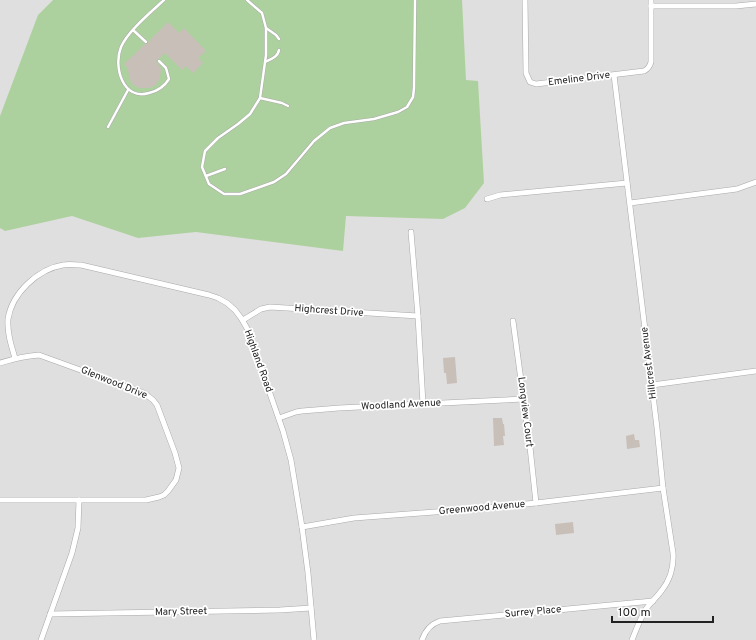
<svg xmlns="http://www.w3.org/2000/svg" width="756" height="640" font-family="Overpass,sans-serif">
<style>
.residential{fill:#e0dfdf}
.forest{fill:#add19e}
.building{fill:#c7bfb8}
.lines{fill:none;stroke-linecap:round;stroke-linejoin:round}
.lane-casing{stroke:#a9a9a9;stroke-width:3.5}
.street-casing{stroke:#a9a9a9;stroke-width:6}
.lane{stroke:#fff;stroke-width:2.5}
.street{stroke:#fff;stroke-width:5}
.labels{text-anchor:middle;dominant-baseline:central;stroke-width:3.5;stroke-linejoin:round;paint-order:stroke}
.street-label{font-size:10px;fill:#222;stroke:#fff}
</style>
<rect width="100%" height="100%" fill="#f2efe9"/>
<rect class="residential" x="0" y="0" width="756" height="640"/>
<path class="forest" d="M53,0H462L466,80L478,81L484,183L465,208L443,219L346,216L343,251L196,232L138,238L72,216L5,231L0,228V116L38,15Z"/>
<g class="building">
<path d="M168,22L179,33L184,28L206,51L198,58L203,63L193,73L186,66L182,70L165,53L156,61L161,69L160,78L156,85L149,88H140L133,85L129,78L128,68L124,64L145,44H148L149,41Z"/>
<path d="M455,357L457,383L447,384L446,373H444L443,358Z"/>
<path d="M493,418H502L503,424H504L505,436H503L504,445L494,446Z"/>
<path d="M634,434L635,440H639L640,447L627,449L626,436Z"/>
<path d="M573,522L574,533L556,535L555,524Z"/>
</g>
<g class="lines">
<defs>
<g id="lane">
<path d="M247,0L262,13L266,28V55L260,98L250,114L238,124L218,138L205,151L202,167L209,184L224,194H240L274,182L286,174L314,141L330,128L344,123L374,119L398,112L407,107L413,97L414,88L415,0"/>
<path d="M266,28L276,35L279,39"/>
<path d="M133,30L146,42"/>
<path d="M159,61L166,68L169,79C164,87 158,91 149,93C123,101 113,67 121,47C127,32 151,12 164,0"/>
<path d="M265,62C271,59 278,57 279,50"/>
<path d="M260,98L282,103L288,106"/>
<path d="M108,127L128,90"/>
<path d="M206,176L225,169"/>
</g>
<g id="street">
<path d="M525,0L526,73L530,82L536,84L644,71C648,69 650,66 651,62V0"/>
<path d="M651,6H736L756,4"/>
<path d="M614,75L657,428L663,488L673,553C674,566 670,580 662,590C657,597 651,602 646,609C640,619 636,630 632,640"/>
<path d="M487,199L500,195L627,183"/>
<path d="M630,203L737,189L756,182"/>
<path d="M411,232L418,316L423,404"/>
<path d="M243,320L261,309L270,307L418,316"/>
<path d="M513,321L530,447L536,503"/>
<path d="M15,358C11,345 7,332 8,319C12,293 38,269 63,265C69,264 75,265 81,265L209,295L218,298L227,303L235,310L241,318L248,330L283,431L291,460L302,527L308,573L314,640"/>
<path d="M0,363C13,359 25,356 39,355L144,393L153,400L157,405L175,453L179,468L176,480L168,491L164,495L159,497L146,500H0"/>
<path d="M652,385L756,371"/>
<path d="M279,418L296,412L302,411L339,408L524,399"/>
<path d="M302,527L354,518L475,509L536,503L663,488"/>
<path d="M50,614L280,610L311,608"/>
<path d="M41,640L72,553L78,528L79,500"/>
<path d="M422,640C425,631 431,624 440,621L653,601"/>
</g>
</defs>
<use href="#lane" class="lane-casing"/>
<use href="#street" class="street-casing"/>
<use href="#lane" class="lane"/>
<use href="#street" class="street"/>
</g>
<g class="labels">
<g class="street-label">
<text transform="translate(579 79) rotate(-7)">Emeline Drive</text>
<text transform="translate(329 311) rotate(4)">Highcrest Drive</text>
<text transform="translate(258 361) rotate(70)">Highland Road</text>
<text transform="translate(649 363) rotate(-97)">Hillcrest Avenue</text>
<text transform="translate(114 383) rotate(22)">Glenwood Drive</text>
<text transform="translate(401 405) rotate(-3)">Woodland Avenue</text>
<text transform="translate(525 412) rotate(83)">Longview Court</text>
<text transform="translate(482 508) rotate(-5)">Greenwood Avenue</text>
<text transform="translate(181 612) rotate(-1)">Mary Street</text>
<text transform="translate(533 612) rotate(-5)">Surrey Place</text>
</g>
</g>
<path d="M612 616v6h101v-6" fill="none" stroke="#222222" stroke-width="2"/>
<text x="618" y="616" font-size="12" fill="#222222" stroke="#ffffff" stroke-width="3" paint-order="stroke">100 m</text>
</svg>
